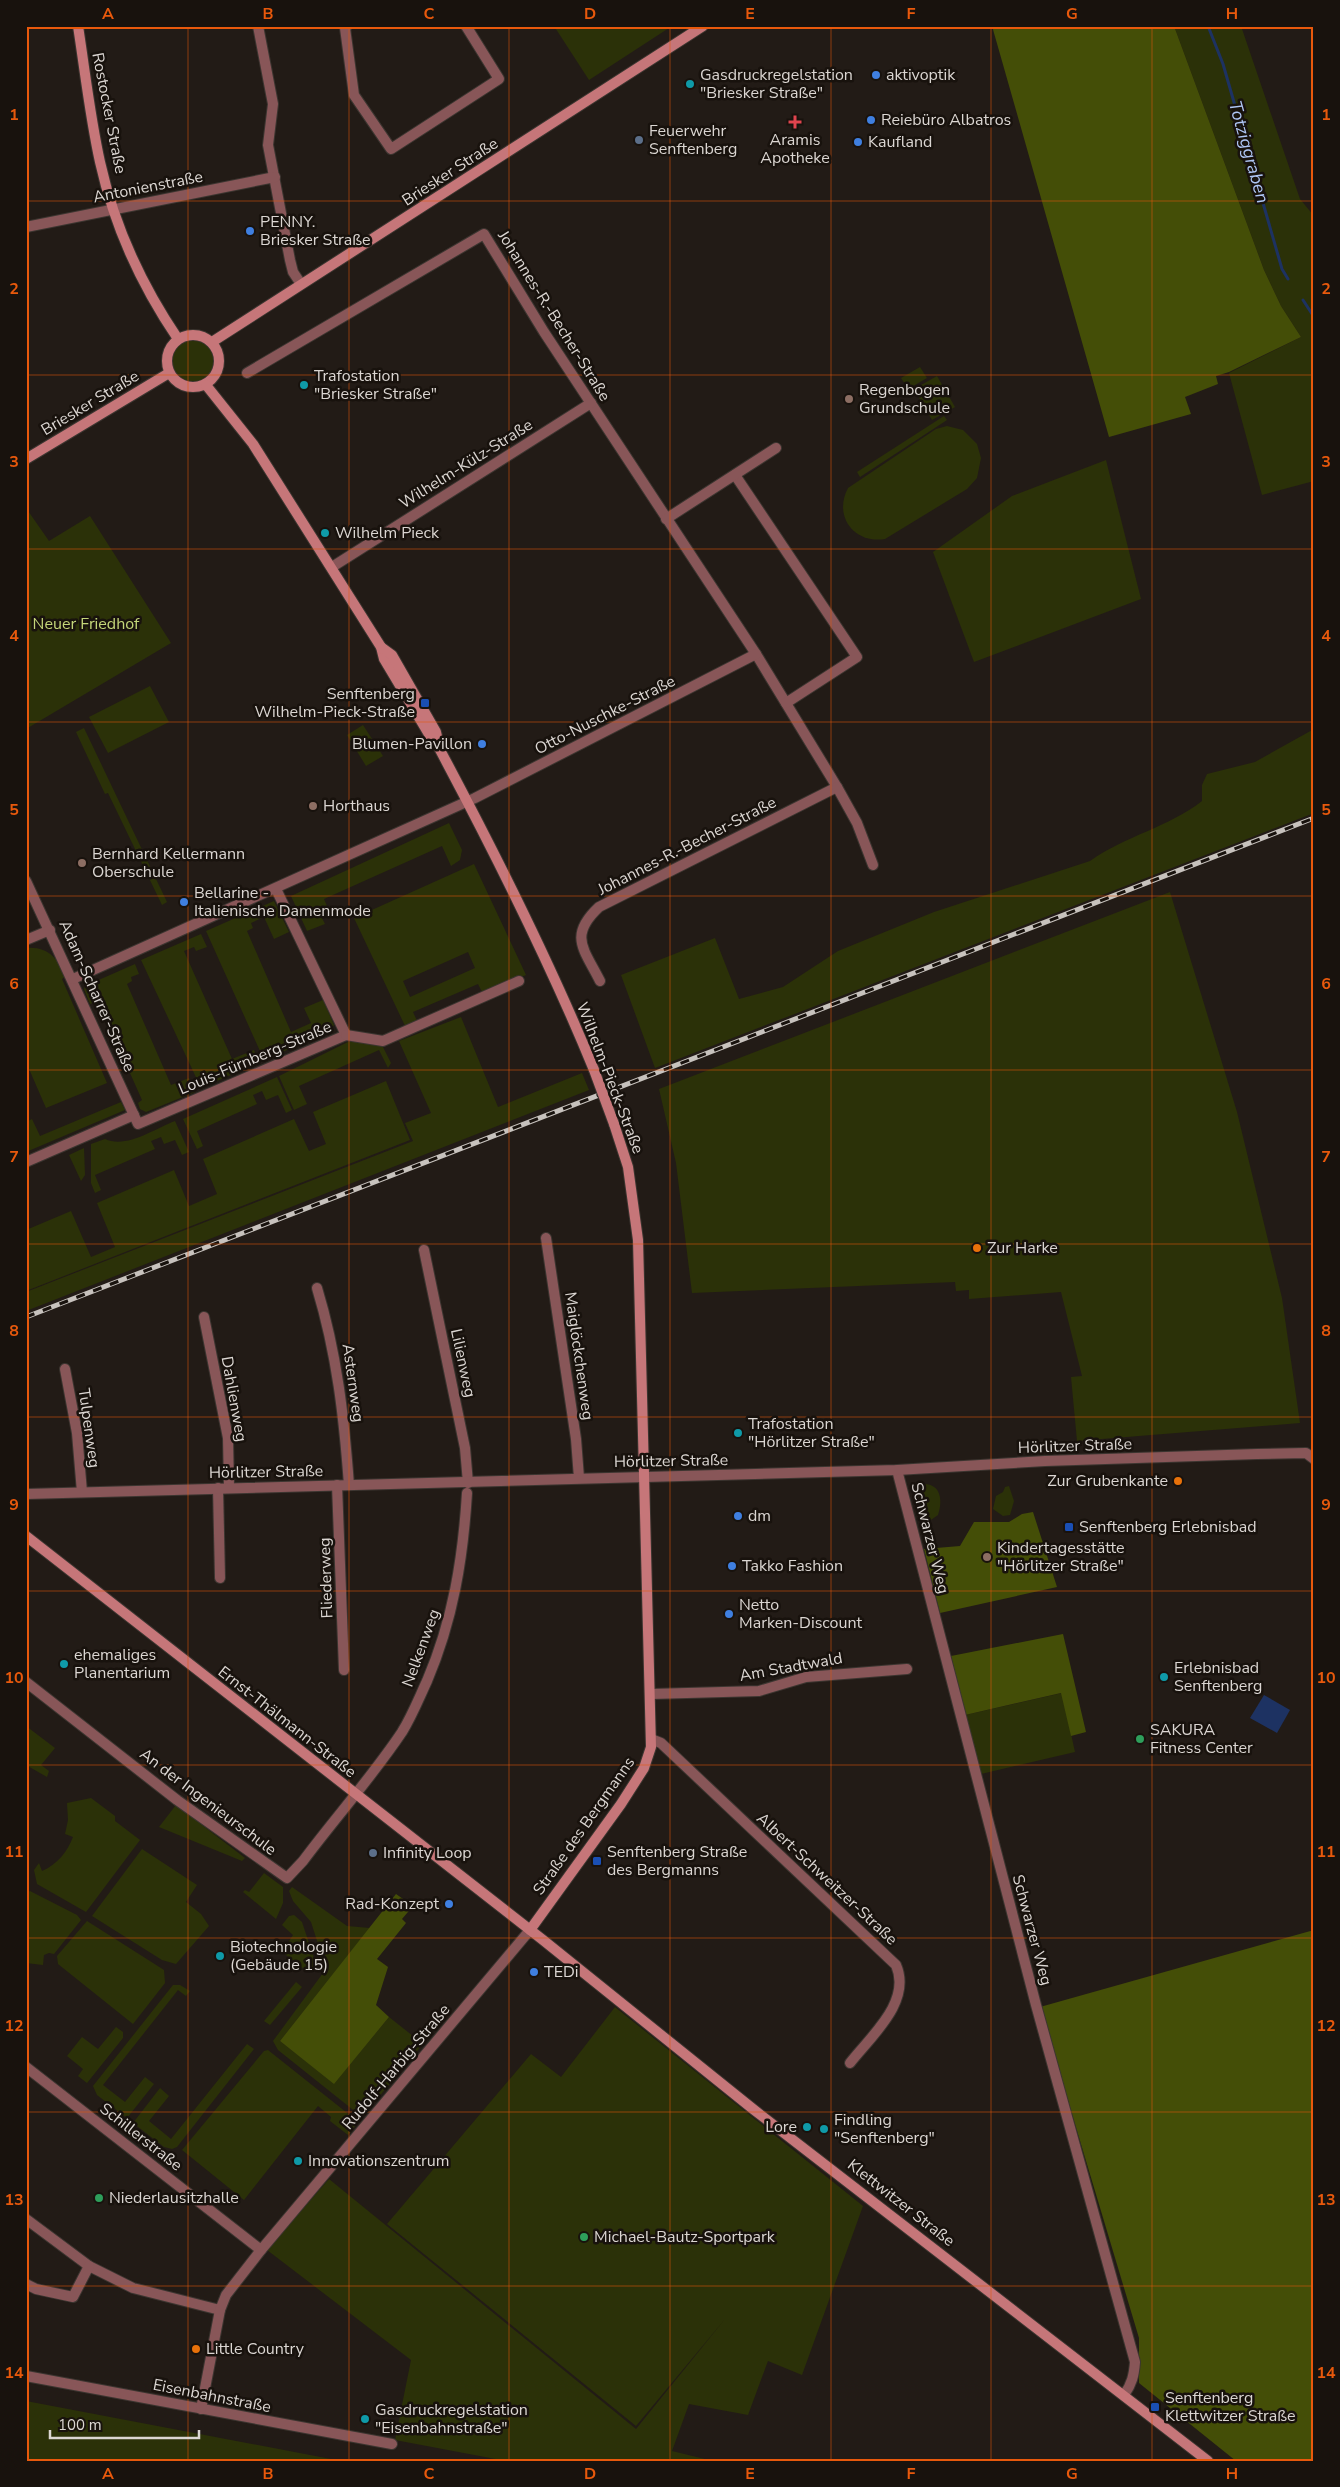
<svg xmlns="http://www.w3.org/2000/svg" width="1340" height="2487" font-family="'Nunito Sans',sans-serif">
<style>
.green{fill:#2b3108;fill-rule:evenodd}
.forest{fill:#444e07}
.water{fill:#1d3262}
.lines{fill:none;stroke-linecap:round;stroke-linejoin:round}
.stream{stroke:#1d3262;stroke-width:3}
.street-casing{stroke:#3c3530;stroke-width:12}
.secondary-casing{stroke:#3c3530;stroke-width:12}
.street{stroke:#885658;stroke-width:10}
.secondary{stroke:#c67679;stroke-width:10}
.rail-casing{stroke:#c7c2bd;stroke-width:5}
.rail{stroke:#18120d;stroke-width:3;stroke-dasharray:9;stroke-linecap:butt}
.secondary-bridge-casing{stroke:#3c3530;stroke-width:12;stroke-linecap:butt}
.secondary-bridge{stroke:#c67679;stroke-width:10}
.grid{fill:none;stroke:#e8590c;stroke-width:1;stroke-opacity:0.55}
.shop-dot{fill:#3f7fe0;stroke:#18120d;stroke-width:2}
.culture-dot{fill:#0f9aa8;stroke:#18120d;stroke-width:2}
.health-dot{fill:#e0444e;stroke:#18120d;stroke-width:2}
.service-dot{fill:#5c6f8a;stroke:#18120d;stroke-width:2}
.education-dot{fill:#8d6e63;stroke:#18120d;stroke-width:2}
.transit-dot{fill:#1a4fb4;stroke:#18120d;stroke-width:2}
.food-dot{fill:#e8710a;stroke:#18120d;stroke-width:2}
.leisure-dot{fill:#2e9e5b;stroke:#18120d;stroke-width:2}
.labels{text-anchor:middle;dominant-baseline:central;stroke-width:5;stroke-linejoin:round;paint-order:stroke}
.poi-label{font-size:16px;fill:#dbd6d2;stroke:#18120d;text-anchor:start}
.street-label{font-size:16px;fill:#dbd6d2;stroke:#18120d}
.park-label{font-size:16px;fill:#c4d679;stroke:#18120d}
.water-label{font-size:18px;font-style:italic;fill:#afc6f5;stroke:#18120d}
.neatline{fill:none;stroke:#e8590c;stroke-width:2}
.grid-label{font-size:16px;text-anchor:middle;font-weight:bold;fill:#e8590c}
</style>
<rect width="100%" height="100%" fill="#221b16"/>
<g class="green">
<path d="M554,26H672L589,80Z"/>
<path d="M1174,26H1241L1300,199L1314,216V481L1262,495L1229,373L1301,337L1281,306L1264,270Z"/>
<circle cx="193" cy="361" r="21"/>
<path d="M920,367L927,378L908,389L901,378Z"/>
<path d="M937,376L955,407L932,420L914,389Z"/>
<path d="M944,416L947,420L860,477L857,472Z"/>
<path d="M947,426L963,430L977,444L981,458L977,478L967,489L885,539C854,544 833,516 848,488L936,429Z"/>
<path d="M1106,460L1141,599L974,662L933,552L1012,496Z"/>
<path d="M26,508L49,541L90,516L171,643L26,729Z"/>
<path d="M150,686L169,722L108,753L89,717Z"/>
<path d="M363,725L383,756L366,766L347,735Z"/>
<path d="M84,728L167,902L162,905L108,793L105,794L76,732Z"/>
<path d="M1314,729V813L655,1068L621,975L715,938L739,999L783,987L838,951L934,912L1090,861C1125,836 1169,827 1202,801V785L1207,774L1255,762Z"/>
<path d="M449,823L462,850L460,860L451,866L442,846L324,899L327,906L318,910L325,924L307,931L291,896Z"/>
<path d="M474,864L526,975L483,994L478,984L413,1012L418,1023L406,1028L354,918ZM468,952L475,968L410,997L403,981Z"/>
<path d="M1170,892L1237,1112L1282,1298L1300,1423L1077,1441L1071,1377L1082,1376L1061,1292L969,1299V1290L956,1291L955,1282L692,1293L676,1163L659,1089Z"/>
<path d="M274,901L289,932L274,939L264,917L251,923L253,928L247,931L291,1032L311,1023L304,1008L323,1000L334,1025L330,1031L264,1060L206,931Z"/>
<path d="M201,934L207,947L196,951L194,947L184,951L232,1059L254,1050L260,1062L201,1088L141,960Z"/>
<path d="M26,948C48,946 58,959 66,976L62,979L107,1083L46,1108L26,1062Z"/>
<path d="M135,964L139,974L131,977L132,981L127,984L171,1085L189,1078L195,1092L146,1112L140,1109L138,1103L142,1100L98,1001L90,1004L84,989L85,986Z"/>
<path d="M461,1017L498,1107L582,1073L589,1090L26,1311V1292L413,1141L405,1123L431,1113L399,1041Z"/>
<path d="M352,1040L382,1045L391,1063L388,1068L379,1050L299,1086L307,1104L294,1110L279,1076Z"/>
<path d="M277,1077L292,1110L286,1113L278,1095L266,1100L262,1091L253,1095L257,1104L197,1131L203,1146L197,1149L183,1119Z"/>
<path d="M386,1081L410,1140L26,1291V1230L71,1211L91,1257L115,1247L97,1203L174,1170L189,1206L217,1194L203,1159L294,1119L309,1151L326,1144L313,1112Z"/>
<path d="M121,1102L125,1110L26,1152V1122L32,1119L40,1136Z"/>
<path d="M175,1121L189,1152L182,1155L175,1140L164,1144L161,1137L151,1141L155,1149L95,1175L101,1190L95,1193L91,1183V1144L105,1139C126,1149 154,1129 175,1121Z"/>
<path d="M84,1148L85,1175L81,1181L69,1155Z"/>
<path d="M924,1484C941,1484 943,1501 938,1515L928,1522L923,1521L924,1508L915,1495L917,1489Z"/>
<path d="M1009,1486L1014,1501L1010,1515L1003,1516L993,1509L996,1496L1003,1492L1005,1487Z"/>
<path d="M1062,1693L1075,1752L981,1774L965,1715Z"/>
<path d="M26,1726L55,1748L41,1765L49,1771L47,1777L26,1765Z"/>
<path d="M91,1798L115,1816V1821L140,1840L86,1912L37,1884L34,1870L39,1863L42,1871C58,1864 67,1852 73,1837L65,1834L68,1820L67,1803Z"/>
<path d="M176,1805L245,1858L242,1861L159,1827Z"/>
<path d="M142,1849L197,1885L186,1902L201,1914L209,1926L176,1964L162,1960L92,1916Z"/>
<path d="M264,1873L283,1887V1903L276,1919L243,1892L245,1890L249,1892Z"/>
<path d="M292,1887L347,1926L370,1928L280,2041L334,2083L389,2017L423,2044L362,2117L278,2050L273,2041L326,1969L311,1922L293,1901L289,1891Z"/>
<path d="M30,1891L77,1915L81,1920L54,1954L49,1953L44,1955L43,1965L26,1963V1892Z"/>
<path d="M294,1915L302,1922L317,1967L313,1971L304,1969L282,1952L293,1935L282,1925L289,1916Z"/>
<path d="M87,1921L164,1970L165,1983L133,2024L58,1964L57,1956Z"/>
<path d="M296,1982L302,1987L270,2025L264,2021Z"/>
<path d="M173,1985H180L190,1991L186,1996L178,1990L103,2085L125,2102L145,2077L154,2084L127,2118L97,2095L93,2086Z"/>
<path d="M615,2007L863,2206L802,2375L768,2361L748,2415L689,2404L672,2451L713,2461H506L395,2440L411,2360L267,2250L329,2179L636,2429L725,2319L636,2426L387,2224L531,2054L561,2077Z"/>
<path d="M116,2027L123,2032V2038L87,2083L78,2076L83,2069L67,2056L82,2037L98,2049Z"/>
<path d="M247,2044L254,2049L177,2147L172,2149L164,2147L133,2123L160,2088L169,2096L149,2121L171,2139Z"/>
<path d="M264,2051L268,2050L356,2120V2125L348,2135L330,2121L331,2117L318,2106L244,2200L182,2150Z"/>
<path d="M26,2401L331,2459L342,2461H26Z"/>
</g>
<g class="forest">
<path d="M992,26H1174L1264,270L1281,306L1301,337L1229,372L1216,376L1218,384L1185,397L1191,414L1109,437Z"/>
<path d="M1033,1512L1057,1587L940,1613L924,1549L960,1546L974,1522H1009L1022,1514Z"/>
<path d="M1063,1634L1086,1732L1071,1736L1061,1693L965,1715L951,1656Z"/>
<path d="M396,1894L413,1906L402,1919L406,1923L377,1959L388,1967L376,2005L389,2017L334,2084L280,2041Z"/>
<path d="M1314,1930V2461H1236L1139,2383V2338L1040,2007Z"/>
</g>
<path class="water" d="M1264,1695L1290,1710L1277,1733L1250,1718Z"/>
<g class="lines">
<g class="stream">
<path d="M1208,26L1223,64L1282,269L1288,279"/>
<path d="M1303,300L1314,317"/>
</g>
<defs>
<g id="street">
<path d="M258,26L273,104L268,145L290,260L293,272L301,284"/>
<path d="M347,26L345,28L354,95L391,149L499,79L466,26"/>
<path d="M26,227L275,177"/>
<path d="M247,373L484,234L544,332L756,654L837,787L599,907C568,936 584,949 600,981"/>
<path d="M735,475L857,657L786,703"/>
<path d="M666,519L776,448"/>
<path d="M332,567L591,403"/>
<path d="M837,787L857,823L873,865"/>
<path d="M26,881L138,1124L346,1035"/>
<path d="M276,889L346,1035"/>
<path d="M26,940L50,930"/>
<path d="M73,979L475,798L756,654"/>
<path d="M346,1035L383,1041L519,981"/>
<path d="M26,1162L134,1115"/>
<path d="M546,1238L576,1439L579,1478"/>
<path d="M424,1250L465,1448L468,1483"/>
<path d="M317,1288C337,1354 344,1417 349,1485"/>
<path d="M204,1317L228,1438L229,1487"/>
<path d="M65,1369L77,1433L82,1492"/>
<path d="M897,1470L1036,2005L1135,2362C1134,2375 1132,2384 1124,2395"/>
<path d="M337,1485L344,1670"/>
<path d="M218,1488L220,1578"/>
<path d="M26,1494L897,1470L1045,1461L1257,1454L1306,1453L1314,1459"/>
<path d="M26,1682L177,1800L287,1878L303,1861C335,1818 372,1777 402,1732C412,1716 419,1698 427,1681C453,1620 463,1559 467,1493"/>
<path d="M651,1694L759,1691L806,1677L907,1669"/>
<path d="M651,1739L661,1743L896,1965C912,2002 871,2036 850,2063"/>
<path d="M26,2067L261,2250"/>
<path d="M26,2219L89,2266L133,2288L220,2310"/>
<path d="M26,2284L36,2289L73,2297L89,2266"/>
<path d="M26,2376L392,2444"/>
<path d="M201,2409L220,2310L226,2295L261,2250L530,1930"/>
</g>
<g id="secondary">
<path d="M78,26C85,71 90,117 100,162C114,225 142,286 178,339"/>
<circle cx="193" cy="361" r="26"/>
<path d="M212,342L703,26"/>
<path d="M206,385L253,444L381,647L384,659L430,736L439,748C495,853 549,960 594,1070"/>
<path d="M26,459L169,373"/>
<path d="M381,647L392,655L436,732L439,745"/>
<path d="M26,1536L543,1940L753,2109L1208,2461"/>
<path d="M530,1930L621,1804L644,1768L651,1747L638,1240L628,1167L614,1124"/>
</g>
</defs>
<use href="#street" class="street-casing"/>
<use href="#secondary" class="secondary-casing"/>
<use href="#street" class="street"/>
<use href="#secondary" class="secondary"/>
<defs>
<path id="rail" d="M26,1317L1314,818"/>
</defs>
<use href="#rail" class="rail-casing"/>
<use href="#rail" class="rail"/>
<defs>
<path id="secondary-bridge" d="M594,1070L614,1124"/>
</defs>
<use href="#secondary-bridge" class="secondary-bridge-casing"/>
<use href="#secondary-bridge" class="secondary-bridge"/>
</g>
<path class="grid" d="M188,26V2461M349,26V2461M509,26V2461M670,26V2461M831,26V2461M991,26V2461M1152,26V2461M26,201H1314M26,375H1314M26,549H1314M26,722H1314M26,896H1314M26,1070H1314M26,1244H1314M26,1417H1314M26,1591H1314M26,1765H1314M26,1938H1314M26,2112H1314M26,2286H1314"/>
<g class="shop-dot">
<circle cx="876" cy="75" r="5"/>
<circle cx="871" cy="120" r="5"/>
<circle cx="858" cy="142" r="5"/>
<circle cx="250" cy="231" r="5"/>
<circle cx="482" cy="744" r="5"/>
<circle cx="184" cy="902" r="5"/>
<circle cx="738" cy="1516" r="5"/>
<circle cx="732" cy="1566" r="5"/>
<circle cx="729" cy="1614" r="5"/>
<circle cx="449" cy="1904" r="5"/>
<circle cx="534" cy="1972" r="5"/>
</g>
<g class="culture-dot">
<circle cx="690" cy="84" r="5"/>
<circle cx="304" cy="385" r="5"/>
<circle cx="325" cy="533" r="5"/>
<circle cx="738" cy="1433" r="5"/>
<circle cx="64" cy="1664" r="5"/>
<circle cx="1164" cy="1677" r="5"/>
<circle cx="220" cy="1956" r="5"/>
<circle cx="807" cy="2127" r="5"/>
<circle cx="824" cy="2129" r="5"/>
<circle cx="298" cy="2161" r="5"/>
<circle cx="365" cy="2419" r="5"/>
</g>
<path class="health-dot" d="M792.5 114.5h5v5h5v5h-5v5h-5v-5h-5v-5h5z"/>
<g class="service-dot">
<circle cx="639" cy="140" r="5"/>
<circle cx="373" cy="1853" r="5"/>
</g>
<g class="education-dot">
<circle cx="849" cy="399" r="5"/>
<circle cx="313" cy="806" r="5"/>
<circle cx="82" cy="863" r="5"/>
<circle cx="987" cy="1557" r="5"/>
</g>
<g class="transit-dot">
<rect x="420" y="698" width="10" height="10" rx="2.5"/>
<rect x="1064" y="1522" width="10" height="10" rx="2.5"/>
<rect x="592" y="1856" width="10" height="10" rx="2.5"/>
<rect x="1150" y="2402" width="10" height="10" rx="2.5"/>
</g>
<g class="food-dot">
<circle cx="977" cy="1248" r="5"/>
<circle cx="1178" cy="1481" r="5"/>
<circle cx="196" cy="2349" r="5"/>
</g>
<g class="leisure-dot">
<circle cx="1140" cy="1739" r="5"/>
<circle cx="99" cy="2198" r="5"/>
<circle cx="584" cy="2237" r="5"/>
</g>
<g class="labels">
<g class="poi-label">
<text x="700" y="75">Gasdruckregelstation<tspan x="700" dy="18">"Briesker Straße"</tspan></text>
<text x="886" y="75">aktivoptik</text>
<text x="881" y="120">Reiebüro Albatros</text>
<text x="649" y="131">Feuerwehr<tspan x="649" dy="18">Senftenberg</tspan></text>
<text x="795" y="140" text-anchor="middle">Aramis<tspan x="795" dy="18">Apotheke</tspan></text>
<text x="868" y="142">Kaufland</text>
<text x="260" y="222">PENNY.<tspan x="260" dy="18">Briesker Straße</tspan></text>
<text x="314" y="376">Trafostation<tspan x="314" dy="18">"Briesker Straße"</tspan></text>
<text x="859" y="390">Regenbogen<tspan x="859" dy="18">Grundschule</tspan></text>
<text x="335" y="533">Wilhelm Pieck</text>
<text x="415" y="694" text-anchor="end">Senftenberg<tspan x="415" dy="18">Wilhelm-Pieck-Straße</tspan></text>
<text x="472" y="744" text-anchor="end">Blumen-Pavillon</text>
<text x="323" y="806">Horthaus</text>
<text x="92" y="854">Bernhard Kellermann<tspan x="92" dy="18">Oberschule</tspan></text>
<text x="194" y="893">Bellarine -<tspan x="194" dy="18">Italienische Damenmode</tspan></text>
<text x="987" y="1248">Zur Harke</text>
<text x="748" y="1424">Trafostation<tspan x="748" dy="18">"Hörlitzer Straße"</tspan></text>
<text x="1168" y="1481" text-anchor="end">Zur Grubenkante</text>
<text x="748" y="1516">dm</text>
<text x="1079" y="1527">Senftenberg Erlebnisbad</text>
<text x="997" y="1548">Kindertagesstätte<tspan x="997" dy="18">"Hörlitzer Straße"</tspan></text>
<text x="742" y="1566">Takko Fashion</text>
<text x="739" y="1605">Netto<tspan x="739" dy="18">Marken-Discount</tspan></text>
<text x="74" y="1655">ehemaliges<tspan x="74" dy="18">Planentarium</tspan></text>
<text x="1174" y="1668">Erlebnisbad<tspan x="1174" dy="18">Senftenberg</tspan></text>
<text x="1150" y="1730">SAKURA<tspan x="1150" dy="18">Fitness Center</tspan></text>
<text x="607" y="1852">Senftenberg Straße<tspan x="607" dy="18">des Bergmanns</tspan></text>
<text x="383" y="1853">Infinity Loop</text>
<text x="439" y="1904" text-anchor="end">Rad-Konzept</text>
<text x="230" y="1947">Biotechnologie<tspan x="230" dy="18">(Gebäude 15)</tspan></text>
<text x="544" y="1972">TEDi</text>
<text x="834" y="2120">Findling<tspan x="834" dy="18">"Senftenberg"</tspan></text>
<text x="797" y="2127" text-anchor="end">Lore</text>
<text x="308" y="2161">Innovationszentrum</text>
<text x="109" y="2198">Niederlausitzhalle</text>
<text x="594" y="2237">Michael-Bautz-Sportpark</text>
<text x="206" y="2349">Little Country</text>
<text x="1165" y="2398">Senftenberg<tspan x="1165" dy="18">Klettwitzer Straße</tspan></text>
<text x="375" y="2410">Gasdruckregelstation<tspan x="375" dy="18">"Eisenbahnstraße"</tspan></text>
</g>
<g class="street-label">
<text transform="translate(109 113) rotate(79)">Rostocker Straße</text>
<text transform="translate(450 172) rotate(-33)">Briesker Straße</text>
<text transform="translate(148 187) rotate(-11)">Antonienstraße</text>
<text transform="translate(554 316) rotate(58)">Johannes-R.-Becher-Straße</text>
<text transform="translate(90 403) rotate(-31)">Briesker Straße</text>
<text transform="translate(466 464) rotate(-32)">Wilhelm-Külz-Straße</text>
<text transform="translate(605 715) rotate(-27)">Otto-Nuschke-Straße</text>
<text transform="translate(687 846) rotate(-27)">Johannes-R.-Becher-Straße</text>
<text transform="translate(97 996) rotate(66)">Adam-Scharrer-Straße</text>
<text transform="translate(255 1058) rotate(-23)">Louis-Fürnberg-Straße</text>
<text transform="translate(610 1078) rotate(69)">Wilhelm-Pieck-Straße</text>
<text transform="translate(579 1356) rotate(82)">Maiglöckchenweg</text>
<text transform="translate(463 1363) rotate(78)">Lilienweg</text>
<text transform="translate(353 1383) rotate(82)">Asternweg</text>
<text transform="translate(234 1399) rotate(80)">Dahlienweg</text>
<text transform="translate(89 1428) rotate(82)">Tulpenweg</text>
<text transform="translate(1075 1446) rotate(-2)">Hörlitzer Straße</text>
<text transform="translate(671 1461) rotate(-1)">Hörlitzer Straße</text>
<text transform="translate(266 1472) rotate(-1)">Hörlitzer Straße</text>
<text transform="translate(930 1538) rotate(76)">Schwarzer Weg</text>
<text transform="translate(326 1578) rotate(-92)">Fliederweg</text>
<text transform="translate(421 1648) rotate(-70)">Nelkenweg</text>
<text transform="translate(791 1667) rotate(-10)">Am Stadtwald</text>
<text transform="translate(287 1722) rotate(38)">Ernst-Thälmann-Straße</text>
<text transform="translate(208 1802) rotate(37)">An der Ingenieurschule</text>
<text transform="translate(584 1826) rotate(-55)">Straße des Bergmanns</text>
<text transform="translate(827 1879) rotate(43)">Albert-Schweitzer-Straße</text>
<text transform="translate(1032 1930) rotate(75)">Schwarzer Weg</text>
<text transform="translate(396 2067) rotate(-50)">Rudolf-Harbig-Straße</text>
<text transform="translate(141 2137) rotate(38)">Schillerstraße</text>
<text transform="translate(901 2203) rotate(38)">Klettwitzer Straße</text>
<text transform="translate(212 2396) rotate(11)">Eisenbahnstraße</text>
</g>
<g class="park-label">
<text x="86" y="624">Neuer Friedhof</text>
</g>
<g class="water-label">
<text transform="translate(1249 152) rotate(74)">Totziggraben</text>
</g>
</g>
<rect width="1340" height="2487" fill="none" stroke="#18120d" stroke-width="55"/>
<path d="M50 2430v8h149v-8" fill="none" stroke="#dbd6d2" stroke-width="2.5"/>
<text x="58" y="2430" font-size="15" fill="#dbd6d2" stroke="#18120d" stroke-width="4" paint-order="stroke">100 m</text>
<rect x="28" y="28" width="1284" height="2432" class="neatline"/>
<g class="grid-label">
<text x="108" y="19">A</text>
<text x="268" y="19">B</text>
<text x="429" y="19">C</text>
<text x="590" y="19">D</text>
<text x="750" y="19">E</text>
<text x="911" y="19">F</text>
<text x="1072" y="19">G</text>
<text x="1232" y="19">H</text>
<text x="14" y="120">1</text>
<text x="1326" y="120">1</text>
<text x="14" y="294">2</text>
<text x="1326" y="294">2</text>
<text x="14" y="467">3</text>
<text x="1326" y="467">3</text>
<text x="14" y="641">4</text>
<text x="1326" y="641">4</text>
<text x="14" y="815">5</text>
<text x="1326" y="815">5</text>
<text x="14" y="989">6</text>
<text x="1326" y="989">6</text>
<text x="14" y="1162">7</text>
<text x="1326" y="1162">7</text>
<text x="14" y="1336">8</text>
<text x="1326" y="1336">8</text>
<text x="14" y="1510">9</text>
<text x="1326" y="1510">9</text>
<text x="14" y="1683">10</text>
<text x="1326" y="1683">10</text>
<text x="14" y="1857">11</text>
<text x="1326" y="1857">11</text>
<text x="14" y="2031">12</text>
<text x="1326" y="2031">12</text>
<text x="14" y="2205">13</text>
<text x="1326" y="2205">13</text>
<text x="14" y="2378">14</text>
<text x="1326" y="2378">14</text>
<text x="108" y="2479">A</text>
<text x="268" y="2479">B</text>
<text x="429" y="2479">C</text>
<text x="590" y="2479">D</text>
<text x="750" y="2479">E</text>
<text x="911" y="2479">F</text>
<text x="1072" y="2479">G</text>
<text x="1232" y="2479">H</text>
</g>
</svg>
